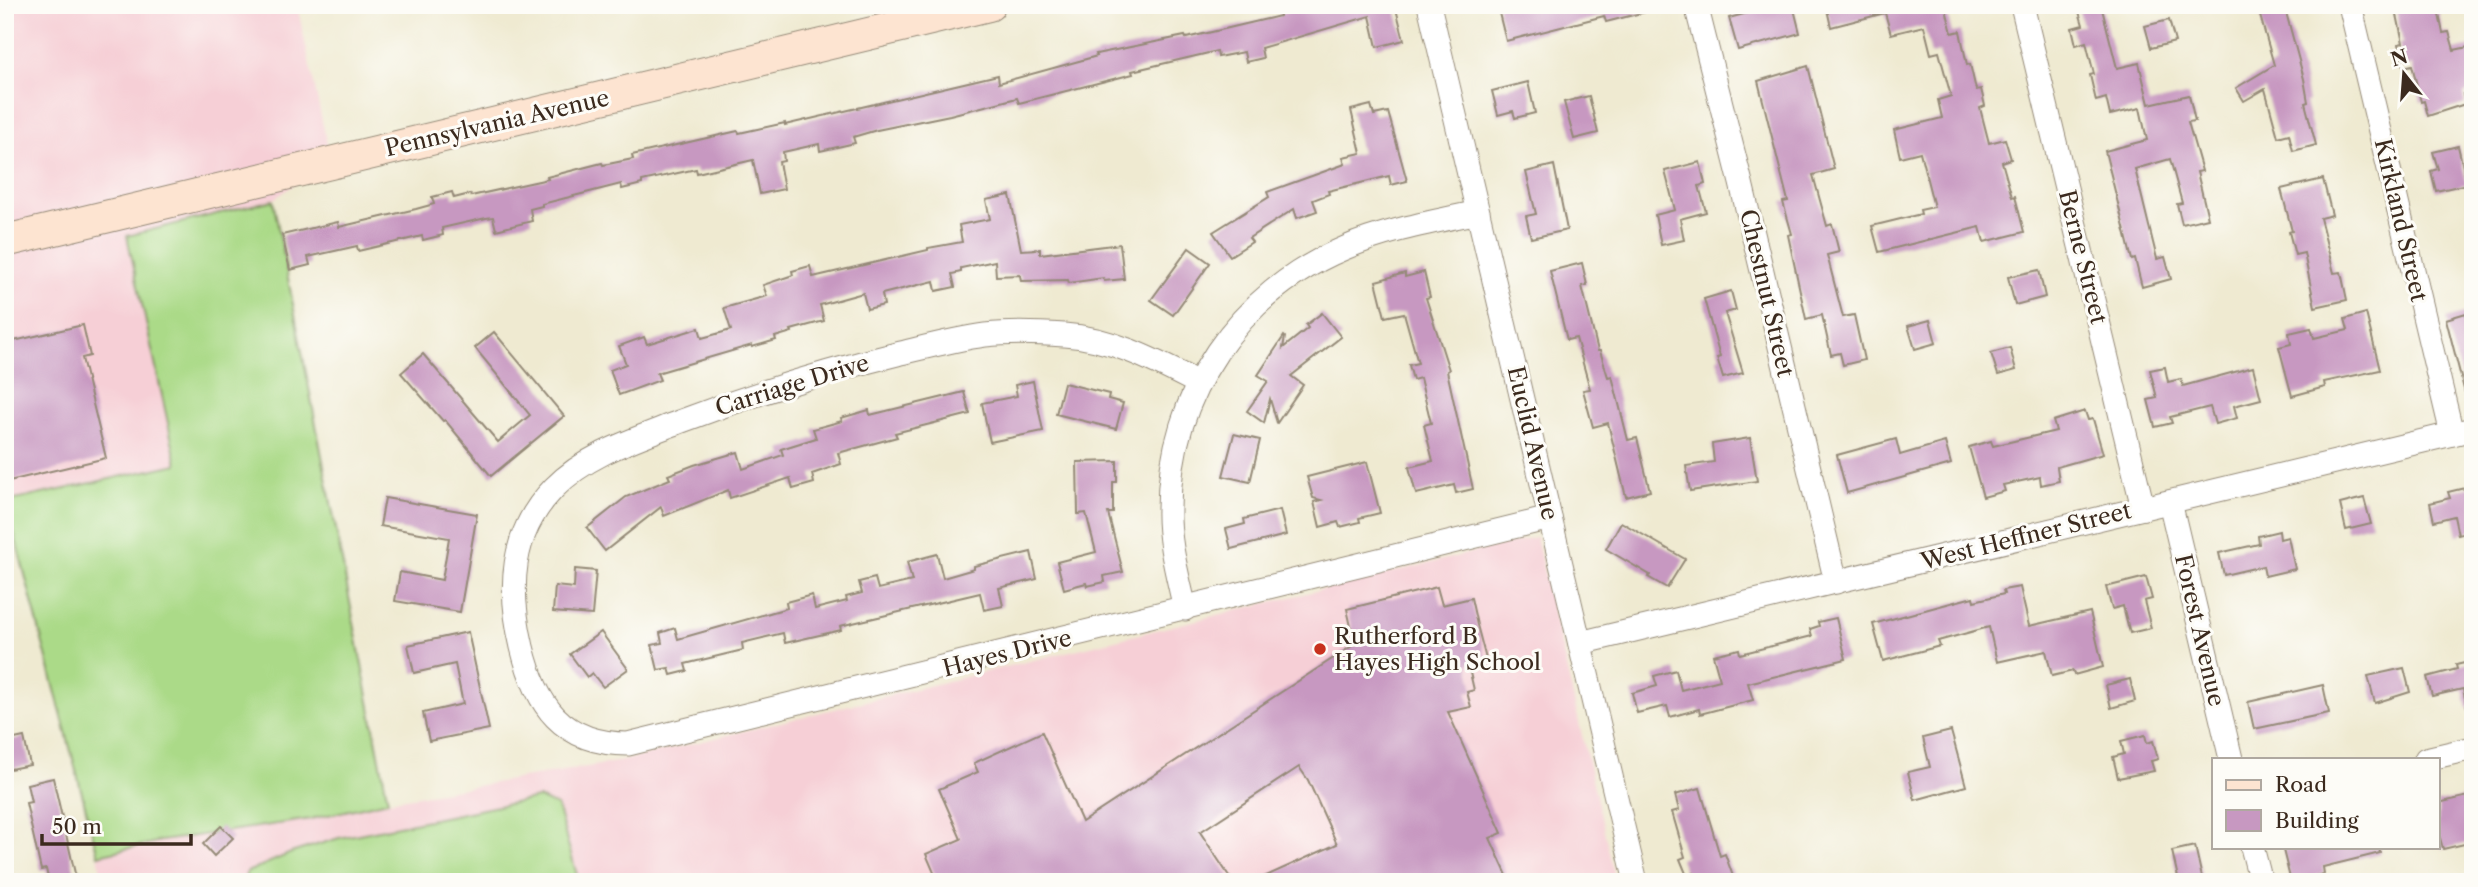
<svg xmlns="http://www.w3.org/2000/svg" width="2478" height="887" font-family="'Libre Caslon Text',serif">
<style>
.built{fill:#f6cfd6}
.pitch{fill:#abda88;stroke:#738253;stroke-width:2}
.building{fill:#c798c1}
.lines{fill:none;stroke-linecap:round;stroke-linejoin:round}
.street-casing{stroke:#958a78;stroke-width:25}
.secondary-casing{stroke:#958a78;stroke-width:34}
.street{stroke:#fff;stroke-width:23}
.secondary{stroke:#fde4d1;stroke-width:32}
.poi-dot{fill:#c8321e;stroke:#fdfcf7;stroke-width:2.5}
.labels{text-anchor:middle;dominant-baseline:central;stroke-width:6;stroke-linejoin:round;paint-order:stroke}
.street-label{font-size:23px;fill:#3b2a1e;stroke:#fdfcf7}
.poi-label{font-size:23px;fill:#3b2a1e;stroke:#fdfcf7;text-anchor:start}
</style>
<rect width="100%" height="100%" fill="#fdfcf7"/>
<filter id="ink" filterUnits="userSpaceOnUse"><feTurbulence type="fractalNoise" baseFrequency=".0143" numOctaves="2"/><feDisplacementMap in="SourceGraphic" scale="14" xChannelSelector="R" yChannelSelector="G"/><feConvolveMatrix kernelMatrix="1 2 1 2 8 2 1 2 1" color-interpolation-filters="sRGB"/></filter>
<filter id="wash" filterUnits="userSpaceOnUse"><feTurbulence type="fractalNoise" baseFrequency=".00686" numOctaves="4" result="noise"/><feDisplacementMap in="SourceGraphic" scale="28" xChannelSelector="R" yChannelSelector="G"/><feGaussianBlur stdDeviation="1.57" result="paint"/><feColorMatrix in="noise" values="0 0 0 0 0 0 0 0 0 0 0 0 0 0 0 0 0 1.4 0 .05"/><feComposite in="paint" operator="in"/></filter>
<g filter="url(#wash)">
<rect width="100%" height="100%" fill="#efead1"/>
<g class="built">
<path d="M5,5H297L330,158L273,200L127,237L178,464L6,502L5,230L11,228L5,204Z"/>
<path d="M1536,537L1616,882H103L98,855L161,841L311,819L388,801L622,761Z"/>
</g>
<g class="pitch">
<path d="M273,200L388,801L311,819L161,841L98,855L6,502L177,464L127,236Z"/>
<path d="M538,798L557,806L579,882H243L247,872L291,853L339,838Z"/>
</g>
<g id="blocks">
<g class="building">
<path d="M1311,5H1395L1404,40L1377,47L1370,16L1261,48L1263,58L1246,62L1244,52L1218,57L1217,51L1132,71L1133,74L1019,103L1017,98L950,115L877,130L853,137L855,143L820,151L819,144L783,152L784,161L779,162L784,189L760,194L753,160L697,173L696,169L642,181V184L622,189L621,184L542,204V206L530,209L532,221L496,230L493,217L486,218L442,228L443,235L423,240L422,236L358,251L357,246L308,257L310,265L290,270L282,235L338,222L339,227L416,209L434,204L432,197L452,192L454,198L470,194L471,196L548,179L547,177L602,163L603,165L633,159L632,155L738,131L739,133L785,123V125L998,75L999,83L1097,56L1096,54L1185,36L1186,38L1280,16V14Z"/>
<path d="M1497,5H1648L1649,11L1606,22L1604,16L1506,41Z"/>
<path d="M1778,5H1793L1800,33L1738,50L1729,18Z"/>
<path d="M1826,5H1945L1952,33L1960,31L1967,65L1970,64L1976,90L1981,89L1985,106L1980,108L1989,143L2005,139L2011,159L2002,162L2012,197L2015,196L2024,232L1984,242L1980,227L1879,252L1872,226L1921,214L1920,210L1934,207L1920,152L1900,157L1894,130L1942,118L1938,100L1951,96L1939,52L1931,54L1924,26L1891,34L1885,13L1831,27Z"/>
<path d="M2077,5H2101L2117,68L2139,63L2149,104L2189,95L2195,121L2188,122L2202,171L2197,172L2208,218L2182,224L2177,204L2182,203L2170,159L2135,169L2157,259L2165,257L2171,279L2142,287L2135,259L2132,260L2105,151L2147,140L2140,108L2110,115L2106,98L2096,101L2090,75L2094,74L2086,42L2076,45L2072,28L2083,25Z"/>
<path d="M2257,5H2284L2304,79L2308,102L2305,103L2316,145L2293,151L2289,134L2278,137L2265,89L2244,101L2236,88L2274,65Z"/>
<path d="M2395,5H2437L2443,33L2449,32L2454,50L2473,46V91L2463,94L2465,104L2428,116L2424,101L2421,102L2412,65L2404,67L2399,44L2403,43Z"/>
<path d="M2169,20L2175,42L2151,48L2145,26Z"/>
<path d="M1808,66L1834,169L1813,175L1827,226L1832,224L1839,252L1827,255L1843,317L1854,315L1864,360L1843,365L1840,353L1831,355L1822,315L1806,319L1788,235L1792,234L1783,202L1788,201L1758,81Z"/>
<path d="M1528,82L1535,113L1515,118L1513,111L1498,115L1492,91Z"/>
<path d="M1589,96L1598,133L1574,139L1564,102Z"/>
<path d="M1371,105L1374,115L1388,112L1407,181L1391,185L1389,176L1328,191L1329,194L1313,200L1317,211L1297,218L1294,209L1249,238L1252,242L1230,256L1213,232L1269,197L1267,192L1345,164L1343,157L1361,153L1351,110Z"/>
<path d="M2458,146L2467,184L2436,191L2431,171L2438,169L2433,152Z"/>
<path d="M1700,162L1705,184L1699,186L1706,212L1680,219L1684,240L1661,245L1655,215L1675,210L1665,171Z"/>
<path d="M1554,165L1567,230L1531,238L1526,216L1536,214L1526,172Z"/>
<path d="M2323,179L2332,215L2320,218L2334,273L2341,272L2347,300L2315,307L2304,253L2295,255L2289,232L2292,231L2281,189Z"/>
<path d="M1010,195L1021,250L1040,249V254L1120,244L1124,279L1104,281L1103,278L1069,283L1068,280L1021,281L1020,275L996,276L995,261L961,268V272L952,274L955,287L936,291L934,281L882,294L884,305L867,309L863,293L820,305L824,321L791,330L792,332L775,337L776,340L752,347V345L657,373L660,380L619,395L610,370L626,364L619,346L644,337L647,344L699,328L702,338L731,330L724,308L767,296L763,285L793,275L792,271L810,266L813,277L928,250V248L962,242L959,225L990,219L986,200Z"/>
<path d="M1189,248L1210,263L1173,315L1151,300Z"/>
<path d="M1582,263L1587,285L1582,286L1598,351H1600L1608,377L1612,376L1628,440L1637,438L1650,491L1626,497L1608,423L1593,427L1583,390L1590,389L1576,338L1567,340L1550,271Z"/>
<path d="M2039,270L2045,297L2015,305L2008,277Z"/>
<path d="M1424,272L1430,297L1426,298L1449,370L1447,371L1473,489L1456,493L1454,485L1416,494L1409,467L1433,461L1424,425L1431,423L1420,378L1413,380L1409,365L1418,363L1404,313L1385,317L1376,281L1405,273V277Z"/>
<path d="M1731,291L1736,310L1725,313L1743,373L1723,378L1717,358L1720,357L1704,299Z"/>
<path d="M1322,313L1341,337L1291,376L1303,385L1277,423L1270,399L1264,423L1247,411L1268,381L1258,375L1284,336L1285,337L1283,348L1308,328L1306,325Z"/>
<path d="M2366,313L2380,370L2324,382L2325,387L2292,396L2279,347L2291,344L2289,333L2311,328L2314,338L2348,330L2345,319Z"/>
<path d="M2466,313L2473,339V401H2467L2446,319Z"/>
<path d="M1930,320L1936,343L1915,349L1908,326Z"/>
<path d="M83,325L90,356L82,358L106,458L9,481L5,463V343Z"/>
<path d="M494,332L564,416L491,476L445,420L443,421L401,373L423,354L498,442L530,415L475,348Z"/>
<path d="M2010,348L2016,370L1998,375L1991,353Z"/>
<path d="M2165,367L2168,382L2181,379L2183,386L2253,367L2261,399L2234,406L2237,418L2215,424L2210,407L2170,417L2172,423L2155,427L2148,400L2157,398L2150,370Z"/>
<path d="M1033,381L1043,431L990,442L982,403L1017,396L1015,385Z"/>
<path d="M1064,383L1109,394L1108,399L1123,403L1116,429L1056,414Z"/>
<path d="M964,392L970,414L895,433L897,437L838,453L841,464L812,474L814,483L793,489L790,478L730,498L728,490L664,516L661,507L605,551L587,528L626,497L670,479L668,475L694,465L738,452L743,469L783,455L781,449L816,438L813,429L842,421L841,418L869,410L870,415Z"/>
<path d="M2085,411L2088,420L2093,419L2103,454L2057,467L2059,481L2041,485L2040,477L2003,485L2005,491L1983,497L1969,447L1991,441L1993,446L2056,431L2053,421Z"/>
<path d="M1234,434L1260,440L1250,482L1223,476Z"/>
<path d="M1750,438L1757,481L1690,491L1686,466L1714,462L1712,444Z"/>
<path d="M1896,439L1900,455L1945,442L1951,464L1847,493L1837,455Z"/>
<path d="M1117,461V482H1113V513H1108L1123,572L1104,576L1105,582L1087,586L1086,583L1064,589L1057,562L1096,552L1086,513L1078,514L1077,462Z"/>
<path d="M1367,462L1380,513L1359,518L1360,522L1340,527L1338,522L1320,527L1314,502L1321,500L1313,498L1307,477Z"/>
<path d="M2473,486V531L2458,535L2454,516L2434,521L2430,503L2450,498L2448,492Z"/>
<path d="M385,498L477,514L460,612L395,601L400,572L442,580L449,538L380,526Z"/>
<path d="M2364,498L2371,524L2346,530L2340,504Z"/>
<path d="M1280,510L1286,535L1231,549L1226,529L1245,524L1244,519Z"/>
<path d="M1621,522L1685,559L1667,588L1648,577L1650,575L1606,549Z"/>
<path d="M2279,531L2280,539L2288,537L2295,569L2265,576L2263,566L2224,575L2219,553L2259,544L2258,536Z"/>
<path d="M1031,552L1037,579L999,588L1003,606L984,610L980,593L840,626L841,630L785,643L783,633L742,643L743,650L685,664L687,671L671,675L669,668L658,670L652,645L662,643L660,633L675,628L678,639L787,608L786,602L812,595L815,609L847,601L846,597L862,593L859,582L875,578L878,589L912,581L907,562L937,554L943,578L974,569V566Z"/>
<path d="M575,569L596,571L592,615L553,612L555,586L574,588Z"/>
<path d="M2146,577L2152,599L2144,601L2151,628L2130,633L2123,606L2112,609L2106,587Z"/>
<path d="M1437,587L1442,605L1471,598L1477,625L1486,659L1468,664L1474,690L1467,692L1471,707L1448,712L1502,833L1490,838L1510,882H1253L1337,844L1308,780L1299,767L1200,832L1233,882H938L926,854L961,839L939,789L978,772L974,763L1042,732L1082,822L1355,644L1347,609Z"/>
<path d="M2020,587L2029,626L2090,612L2103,667L2074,675L2073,671L2052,676L2046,651L1997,662L1989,627L1938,641L1940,646L1883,661L1873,624L1973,597L1974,601L2004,594L2003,590Z"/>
<path d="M1836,618L1846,659L1748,683L1753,700L1700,714L1699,709L1670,717L1667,706L1637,713L1632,693L1657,686L1654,676L1676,670L1681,690L1720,680L1713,655L1739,649L1740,654L1812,636L1810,629L1819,626L1818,622Z"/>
<path d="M468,632L489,729L429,741L423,713L463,704L455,664L414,673L408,645Z"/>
<path d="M601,632L628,669L603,687L592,673L587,677L570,654Z"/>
<path d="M2473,661V707L2467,708L2463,689L2432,696L2427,677L2457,669L2456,665Z"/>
<path d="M2404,668L2410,692L2375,703L2368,676Z"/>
<path d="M2130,679L2135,701L2111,708L2106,685Z"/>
<path d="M2323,685L2329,713L2254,729L2248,702Z"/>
<path d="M1951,731L1966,786L1915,800L1908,772L1930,767L1923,738Z"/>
<path d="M2145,735L2147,743L2153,741L2158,759L2151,761L2154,771L2118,778L2113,757L2124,754L2121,741Z"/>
<path d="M24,737L30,765L5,770V741Z"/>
<path d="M53,778L77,882H49L46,869L41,870L26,803L31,802L27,784Z"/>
<path d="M1700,788L1720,856L1725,854L1735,882H1697L1694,873L1687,876L1680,859L1685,857L1672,812L1679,810L1675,795Z"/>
<path d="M2473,795V842L2443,849L2440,838H2438V803Z"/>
<path d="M221,826L233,838L214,856L203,844Z"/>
<path d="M2195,846L2203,882H2179L2172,851Z"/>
<path d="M2297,847H2379L2380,853L2323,867L2324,874L2312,877L2314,882H2291L2283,850Z"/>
</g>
</g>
</g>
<g filter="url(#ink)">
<use href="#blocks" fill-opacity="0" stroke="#958a78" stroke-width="2"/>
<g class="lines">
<defs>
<g id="street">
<path d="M1429,5L1636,882"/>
<path d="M1696,5L1741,183L1836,582"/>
<path d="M2022,5L2143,508"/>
<path d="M2350,5L2452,434"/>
<path d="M1198,383C1155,361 1112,338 1064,335C1038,333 1011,332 985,335C955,339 926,347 897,354C823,372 750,395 679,422C636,439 587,454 554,488C510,533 508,589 522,647C536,705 562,744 628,744L1550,518"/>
<path d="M2170,502L2231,759"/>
<path d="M1185,609C1178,576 1168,543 1169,509C1169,394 1239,292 1345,248C1386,230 1434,222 1478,212"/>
<path d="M1580,643L2473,429"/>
<path d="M2426,759L2473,748"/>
<path d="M2252,847L2261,882"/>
</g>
<path id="secondary" d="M5,241L989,5"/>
</defs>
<use href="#street" class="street-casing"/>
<use href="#secondary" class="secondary-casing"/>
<use href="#street" class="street"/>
<use href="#secondary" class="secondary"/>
</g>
</g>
<circle class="poi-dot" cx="1320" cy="649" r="7"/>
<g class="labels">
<g class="street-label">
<text transform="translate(497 123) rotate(-13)">Pennsylvania Avenue</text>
<text transform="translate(2401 220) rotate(77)">Kirkland Street</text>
<text transform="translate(2083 257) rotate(76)">Berne Street</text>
<text transform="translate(1767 293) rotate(77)">Chestnut Street</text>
<text transform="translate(792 385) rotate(-17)">Carriage Drive</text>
<text transform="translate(1533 443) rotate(77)">Euclid Avenue</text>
<text transform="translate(2026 536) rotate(-14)">West Heffner Street</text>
<text transform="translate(2200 630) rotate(77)">Forest Avenue</text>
<text transform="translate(1007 653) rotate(-14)">Hayes Drive</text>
</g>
<g class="poi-label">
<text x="1334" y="636">Rutherford B<tspan x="1334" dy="26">Hayes High School</tspan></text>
</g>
</g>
<rect width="2478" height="887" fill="none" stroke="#fdfcf7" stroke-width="28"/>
<rect x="2212" y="758" width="228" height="91" fill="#fdfcf7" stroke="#afa8a0" stroke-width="2"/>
<rect x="2226" y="780" width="35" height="10" fill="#fde4d1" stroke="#afa8a0" stroke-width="2"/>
<text x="2275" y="792" font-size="21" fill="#3b2a1e">Road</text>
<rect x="2226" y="810" width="35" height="21" fill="#c798c1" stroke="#afa8a0" stroke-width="2"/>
<text x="2275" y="828" font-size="21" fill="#3b2a1e">Building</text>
<g transform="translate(2404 74) rotate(343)" stroke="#fdfcf7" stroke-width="5" paint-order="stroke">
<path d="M0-5L12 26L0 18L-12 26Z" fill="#3b2a1e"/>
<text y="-10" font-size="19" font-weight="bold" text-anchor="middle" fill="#3b2a1e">N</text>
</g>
<path d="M42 834v10h149v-10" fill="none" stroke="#3b2a1e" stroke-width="3.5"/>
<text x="52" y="834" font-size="21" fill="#3b2a1e" stroke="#fdfcf7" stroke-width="5" paint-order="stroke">50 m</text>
</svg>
